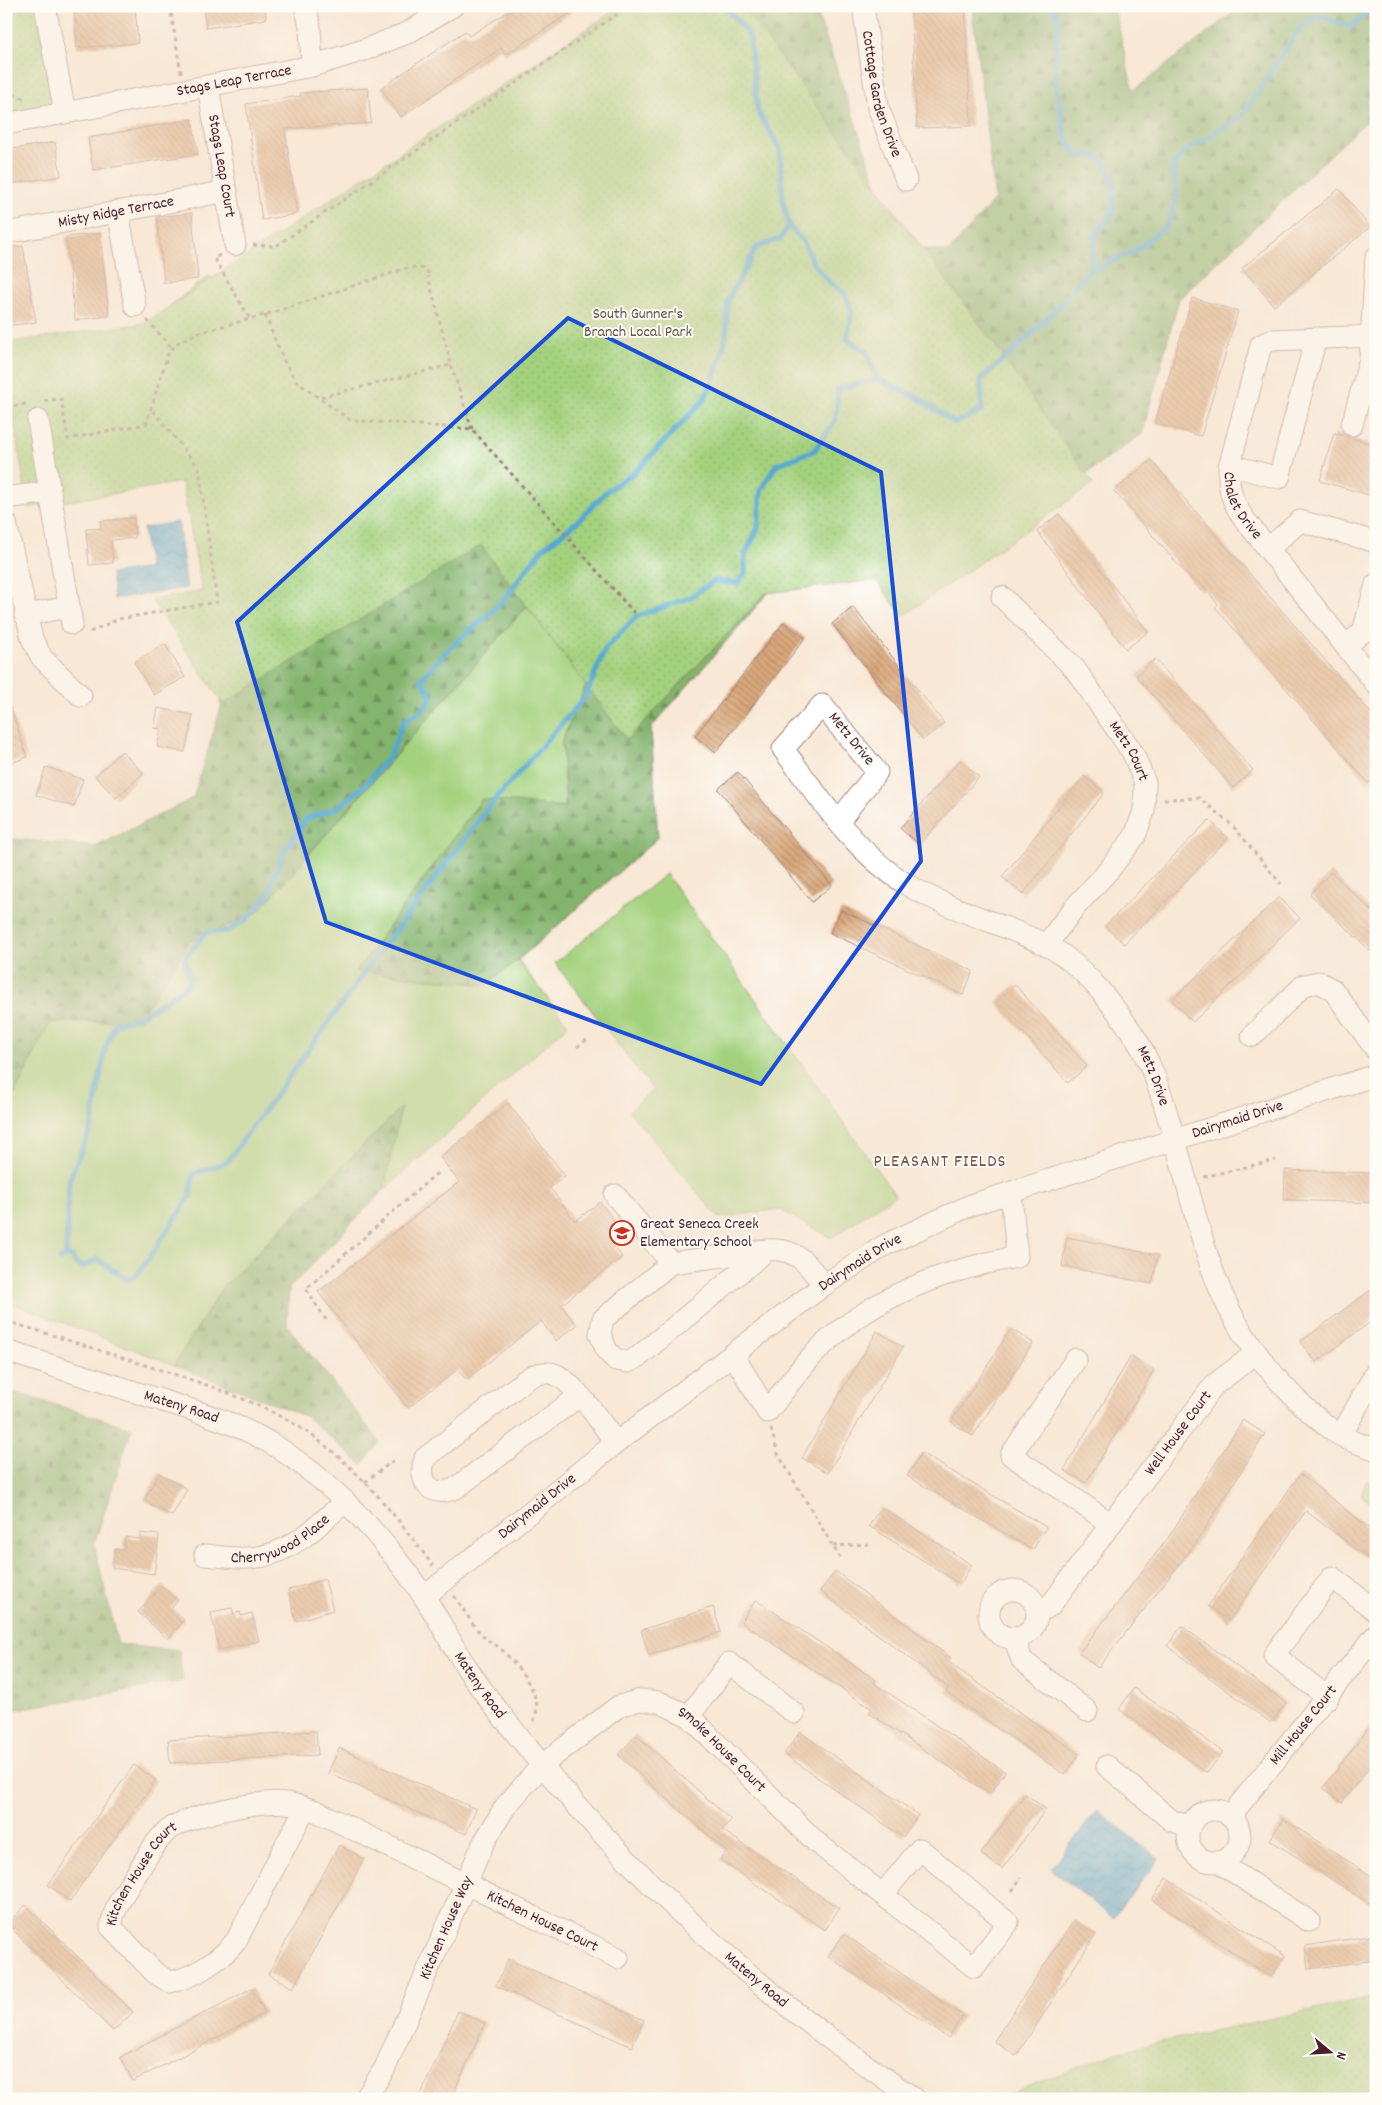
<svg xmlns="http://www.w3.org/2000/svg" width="1382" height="2105" font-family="Dekko,sans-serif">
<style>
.green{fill:#a4d17e;stroke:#777854}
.forest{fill:url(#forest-firs);stroke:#66694c}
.park{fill:url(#park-dots);stroke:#777854}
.water{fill:url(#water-waves);stroke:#4f647d}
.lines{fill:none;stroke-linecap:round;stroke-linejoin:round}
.stream{stroke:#54a8cf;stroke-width:5.5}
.building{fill:url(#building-back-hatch)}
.minor-casing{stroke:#a18480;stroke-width:23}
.path{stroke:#a18480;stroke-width:3;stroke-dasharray:4 4;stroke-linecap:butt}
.minor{stroke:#fff;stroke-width:21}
.marked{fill:none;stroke:#1d4ed8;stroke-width:4;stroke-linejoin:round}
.labels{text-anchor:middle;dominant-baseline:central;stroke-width:4;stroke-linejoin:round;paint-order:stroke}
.street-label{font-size:16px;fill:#4a1f2b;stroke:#fdfcf7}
.park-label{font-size:16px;fill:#655444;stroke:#fdfcf7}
.poi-label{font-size:16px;fill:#4a1f2b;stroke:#fdfcf7;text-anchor:start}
.neighbourhood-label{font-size:18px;letter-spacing:1px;fill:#7c4f47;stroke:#fdfcf7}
</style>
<defs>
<pattern id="forest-firs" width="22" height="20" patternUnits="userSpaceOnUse" patternTransform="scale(1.25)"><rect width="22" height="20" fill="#83b36d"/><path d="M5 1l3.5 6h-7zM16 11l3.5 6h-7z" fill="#6d915a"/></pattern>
<pattern id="park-dots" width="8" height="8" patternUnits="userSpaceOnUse" patternTransform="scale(1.25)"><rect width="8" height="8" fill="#a4d17e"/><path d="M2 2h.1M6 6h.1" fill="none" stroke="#8fb36d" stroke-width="1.8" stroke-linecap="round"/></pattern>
<pattern id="water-waves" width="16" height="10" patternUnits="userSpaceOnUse" patternTransform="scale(1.25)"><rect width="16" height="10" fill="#54a8cf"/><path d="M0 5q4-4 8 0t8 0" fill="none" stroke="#4888a8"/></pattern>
<pattern id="building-back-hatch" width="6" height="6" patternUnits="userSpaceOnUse" patternTransform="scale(1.25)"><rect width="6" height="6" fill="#daa87b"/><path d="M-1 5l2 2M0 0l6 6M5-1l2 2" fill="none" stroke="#b38865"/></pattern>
</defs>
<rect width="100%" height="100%" fill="#fdfcf7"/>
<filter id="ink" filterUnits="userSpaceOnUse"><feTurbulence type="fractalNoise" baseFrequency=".02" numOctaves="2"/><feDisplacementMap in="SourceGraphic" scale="10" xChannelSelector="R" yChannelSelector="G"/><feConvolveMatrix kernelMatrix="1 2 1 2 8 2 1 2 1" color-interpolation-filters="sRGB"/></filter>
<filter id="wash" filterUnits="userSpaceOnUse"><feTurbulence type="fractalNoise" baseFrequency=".0096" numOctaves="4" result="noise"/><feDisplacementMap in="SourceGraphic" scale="20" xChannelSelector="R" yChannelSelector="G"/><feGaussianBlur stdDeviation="1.12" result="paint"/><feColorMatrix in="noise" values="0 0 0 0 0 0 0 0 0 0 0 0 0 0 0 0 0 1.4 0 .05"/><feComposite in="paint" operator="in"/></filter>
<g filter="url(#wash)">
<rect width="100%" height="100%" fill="#f8e8d5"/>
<g class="green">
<path d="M700,435L562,741L566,808L356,971L484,985L518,960L568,1025L384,1190L400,1109L223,1287L174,1365L6,1301V1112L50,1022L138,1020L190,941L257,913L642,475Z"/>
<path d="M666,874L895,1195L831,1238L779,1209L719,1218L629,1111L653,1090L555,963Z"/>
</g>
<g class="forest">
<path d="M628,6H815L878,188L922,248L948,252L995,199L972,9L974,6H1114L1133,91L1242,6H1376V112L1179,299L1142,434L936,581L878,503L775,585L651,728L658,838L518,960L484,985L356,971L482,799L566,807L562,741L653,529L642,475L257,913L190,941L138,1020L50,1022L6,1112V838L95,847L193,798L221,707L179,378L138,331L209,275L338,427Z"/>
<path d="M401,1107L384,1190L289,1288L287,1325L380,1442L362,1465L307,1417L174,1365L223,1287Z"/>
<path d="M6,1390L132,1428L94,1544L118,1644L179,1651L183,1681L6,1711Z"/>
</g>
<g class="park">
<path d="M6,6H45L65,113L6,123Z"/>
<path d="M621,6H742L988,336L1093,484L903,616L876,580L766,593L627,740L481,545L223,704L152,600L202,591L182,482L28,508L6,374V343L145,323Z"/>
<path d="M1367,1480L1376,1484V1504L1361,1495Z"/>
<path d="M1376,1996V2099H996L1119,2051Z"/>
</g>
<g class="water">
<path d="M178,522L187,588L114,599L111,574L149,568L143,528Z"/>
<path d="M1097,1810L1159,1859L1113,1918L1051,1869Z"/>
</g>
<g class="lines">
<g class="stream">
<path d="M1052,6L1059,20L1055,81L1065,136L1074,153L1102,158L1114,183L1112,214L1095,236L1090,270"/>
<path d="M789,226L804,243L813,263L828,281L845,294L852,312L847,339L866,351L877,379"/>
<path d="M66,1255L72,1257L75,1263L83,1267L97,1259L128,1280L138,1274L190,1197L193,1174L227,1162L372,962L492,803L586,696L605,649L637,616L689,598L714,581L738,583L745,573V555L758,528L761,490L776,465L815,450L836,419L838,389L877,379L918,398L955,423L982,411L981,379L1016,349L1059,306L1090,270L1133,252L1168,225L1177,194L1173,166L1184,152L1242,116L1301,26L1321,16L1350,27L1376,6"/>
<path d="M60,1260L66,1255L69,1180L91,1128L105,1049L115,1024L141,1016L187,986L190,978L184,958L207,932L228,931L246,920L267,897L282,855L306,819L337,808L364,786L389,757L404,721L420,712L430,700V693L421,679L448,650L501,603L542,549L577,522L607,491L635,472L704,400L718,368L726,337L728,300L757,247L780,239L789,226L783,201L780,149L758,112L749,34L724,6"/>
</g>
</g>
<g id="blocks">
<g class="building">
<path d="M74,6H135L138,43L77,48Z"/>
<path d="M203,6H265L266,19L206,28Z"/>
<path d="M517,6H581L505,55L501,48L401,117L381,88L465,31L469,36Z"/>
<path d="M911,6H965L971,126L917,128Z"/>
<path d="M368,88L371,123L285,129L297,214L262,220L246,104L301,96L300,93Z"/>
<path d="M192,119L198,154L93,170L88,138Z"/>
<path d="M55,142L61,176L10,184L6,150Z"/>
<path d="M1339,189L1370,227L1274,306L1242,268Z"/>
<path d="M192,213L198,279L164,283L157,217Z"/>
<path d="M100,233L109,316L75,320L66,237Z"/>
<path d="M23,246L36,322L6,326V248Z"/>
<path d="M1192,298L1238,311L1201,436L1155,423Z"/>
<path d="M1334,433L1376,445V497L1320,481Z"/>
<path d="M1151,460L1376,719V776L1368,783L1215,607L1218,604L1205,588L1201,591L1114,491Z"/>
<path d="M1059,514L1148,632L1126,649L1037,531Z"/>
<path d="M134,518L135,538L111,540L113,563L89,565L86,529L101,528L100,521Z"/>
<path d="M853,607L944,723L923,740L832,624Z"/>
<path d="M784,622L805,638L716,752L695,736Z"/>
<path d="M165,644L185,677L154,695L134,662Z"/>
<path d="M1155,659L1253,770L1233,788L1136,676Z"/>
<path d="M6,703H9L27,757L6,765Z"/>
<path d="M158,708L193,715L185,752L157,747L161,729L154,728Z"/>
<path d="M122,751L143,773L116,798L95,776Z"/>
<path d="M960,760L979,777L919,845L900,828Z"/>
<path d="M46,767L83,779L74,807L36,795Z"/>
<path d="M738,772L832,885L812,902L718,789Z"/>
<path d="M1084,776L1104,793L1023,894L1002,877Z"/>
<path d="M1209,820L1228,838L1124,944L1105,926Z"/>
<path d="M1331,872L1376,915V956L1310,894Z"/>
<path d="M1279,897L1300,918L1193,1022L1172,1000Z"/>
<path d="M841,910L973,971L963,995L830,933Z"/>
<path d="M1015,985L1087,1066L1068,1083L996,1002Z"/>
<path d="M508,1103L565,1176L550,1188L575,1221L600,1202L627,1238L615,1248L622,1257L561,1305L577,1325L556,1341L541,1321L466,1380L458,1369L408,1408L318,1292L459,1182L440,1157Z"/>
<path d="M1285,1170L1376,1173V1203L1284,1200Z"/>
<path d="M1067,1237L1158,1255L1152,1284L1062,1266Z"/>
<path d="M1376,1286V1318L1316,1362L1300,1342Z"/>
<path d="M1011,1329L1033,1343L973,1436L951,1422Z"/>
<path d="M877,1331L903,1347L828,1473L802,1458Z"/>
<path d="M1131,1356L1154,1370L1086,1483L1064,1470Z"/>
<path d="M1243,1420L1265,1434L1196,1543L1098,1668L1079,1653L1168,1538Z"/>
<path d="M921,1453L1046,1527L1033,1550L907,1476Z"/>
<path d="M159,1473L187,1489L172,1516L144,1500Z"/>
<path d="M1300,1474L1376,1533V1565L1306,1511L1229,1621L1208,1606Z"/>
<path d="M881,1507L972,1565L960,1584L869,1526Z"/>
<path d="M140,1533L159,1535L154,1574L112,1568L115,1549L124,1550L125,1537L140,1539Z"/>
<path d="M835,1571L951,1658L948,1662L1079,1754L1065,1775L946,1692L949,1688L820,1591Z"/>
<path d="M325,1579L333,1610L296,1621L288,1590Z"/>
<path d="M162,1586L178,1600L171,1608L184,1620L168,1639L138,1612Z"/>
<path d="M756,1600L876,1680L874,1683L1005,1772L990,1794L869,1713L872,1709L741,1622Z"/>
<path d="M713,1607L721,1632L649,1655L641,1630Z"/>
<path d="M232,1608L234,1614L240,1612L241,1616L252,1613L259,1641L219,1650L211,1612Z"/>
<path d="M1182,1626L1286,1703L1271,1723L1167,1646Z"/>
<path d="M1134,1688L1223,1752L1207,1773L1119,1709Z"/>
<path d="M1376,1718V1758L1342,1803L1323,1788Z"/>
<path d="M316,1731L318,1755L170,1763L168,1740Z"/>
<path d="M800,1732L918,1815L903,1837L784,1754Z"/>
<path d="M636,1735L731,1820L722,1830L839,1908L825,1930L720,1860L726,1851L618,1755Z"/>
<path d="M339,1748L476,1809L466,1834L328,1773Z"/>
<path d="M134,1765L156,1780L70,1901L48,1885Z"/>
<path d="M1025,1794L1046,1809L1002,1869L981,1854Z"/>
<path d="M1283,1819L1376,1879V1908L1270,1840Z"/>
<path d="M339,1845L364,1859L293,1988L268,1974Z"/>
<path d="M1166,1878L1285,1956L1271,1977L1152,1900Z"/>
<path d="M26,1905L133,2012L113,2031L7,1924Z"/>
<path d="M1074,1920L1096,1934L1016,2056L994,2041Z"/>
<path d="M844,1934L963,2016L948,2038L828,1956Z"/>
<path d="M1376,1935V1960L1308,1969L1305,1946Z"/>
<path d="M508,1959L644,2020L632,2047L496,1986Z"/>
<path d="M252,1988L265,2013L133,2081L120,2057Z"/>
<path d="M458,2011L485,2023L451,2099H419Z"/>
</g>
</g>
</g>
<g filter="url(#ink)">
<use href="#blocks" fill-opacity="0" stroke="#a18480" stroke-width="1"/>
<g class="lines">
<defs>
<g id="minor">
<path d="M45,6L65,113"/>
<path d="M305,6L310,26L312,66"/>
<path id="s1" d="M863,6L878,107L906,180"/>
<path id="s2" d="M208,86L235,245"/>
<path id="s3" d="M6,124L312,66L364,50L407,33L453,6"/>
<path d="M118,211L135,306"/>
<path id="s4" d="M6,233L227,191"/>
<path id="s5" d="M1376,336L1272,340L1261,345L1229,468C1228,490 1232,502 1245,520L1376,684"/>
<path d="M38,420L72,624"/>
<path d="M1352,425L1370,359L1376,257"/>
<path d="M1230,465L1279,478L1316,338"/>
<path d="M6,498L50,492"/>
<path d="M6,523L32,639L42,658L81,696"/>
<path d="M1268,549L1300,521L1376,542"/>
<path id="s6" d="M1002,597L1075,669L1133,753L1145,783L1144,811L1135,836L1109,870L1075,907L1046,945"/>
<path d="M25,615L69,607"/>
<path d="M1345,646L1363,632L1376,584"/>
<path id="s7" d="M838,822L877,772L822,705L783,749C820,798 853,851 906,884C949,910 999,922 1044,944C1078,960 1107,997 1129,1028C1154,1063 1164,1104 1176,1144C1192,1199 1206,1269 1234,1318C1246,1341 1262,1361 1279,1381C1297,1401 1316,1420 1340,1435C1351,1442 1364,1445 1376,1450"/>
<path d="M1252,1036L1304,985L1319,982L1333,990L1376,1050"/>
<path d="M615,1195L671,1263"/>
<path d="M767,1250L638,1357L628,1362L616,1360L607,1351L600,1334L603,1319L671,1263L767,1250C796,1247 808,1264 824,1285"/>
<path id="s8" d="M6,1351C56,1367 107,1383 157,1399C199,1412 242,1424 280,1449C338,1487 383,1538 423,1595C439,1619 451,1644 467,1668C488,1701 516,1733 541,1764C648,1893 775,2006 915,2099"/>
<path d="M733,1354L767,1412C783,1393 797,1371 815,1353C869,1298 942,1270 1017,1257L1011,1193"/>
<path d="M1076,1359L1011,1455L1111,1524"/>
<path d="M579,1396L456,1488C431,1499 417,1482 425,1458L528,1378C536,1374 545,1371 554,1374C572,1379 604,1427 616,1443"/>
<path d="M1341,1436L1376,1372"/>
<path id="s9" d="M205,1555C219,1556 234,1559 248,1558C288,1557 318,1526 345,1501"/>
<circle cx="1013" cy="1614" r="24"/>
<path id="s10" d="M424,1597L616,1443L824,1285L885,1245L971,1205L1376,1075"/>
<path id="s11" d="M1037,1613L1050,1606L1214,1385L1255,1354"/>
<path d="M1014,1638L1022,1660L1087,1711"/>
<path d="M1328,1698L1274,1655L1332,1577L1376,1611"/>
<path d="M689,1716L729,1663L794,1713"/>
<path d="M1107,1766L1172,1821L1189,1826"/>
<path id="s12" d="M305,1808L236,1941C221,1960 193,1978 170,1982L155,1973L111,1927C114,1907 124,1893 135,1876C145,1861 153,1844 166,1832C183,1816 262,1799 286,1803C296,1804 306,1808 316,1811L618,1958"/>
<circle cx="1214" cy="1836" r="26"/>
<path id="s13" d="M1233,1817L1236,1809L1376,1635"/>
<path d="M1225,1861L1226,1867L1309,1921"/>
<path id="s14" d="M365,2099L384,2070L483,1844L505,1807L542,1765L619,1706L640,1700L659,1702L689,1716L816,1842L974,1967L1008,1923L920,1849L883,1894"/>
</g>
</defs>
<use href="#minor" class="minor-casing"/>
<g class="path">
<path d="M170,6L181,73"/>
<path d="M6,90L26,100"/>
<path d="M253,245L276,246L629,6"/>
<path d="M220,255L214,258L250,319"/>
<path d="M265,315L283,359L297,382L350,420L472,429L637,616"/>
<path d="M147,320L172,348"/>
<path d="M451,365L472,429"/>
<path d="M321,397L451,365L428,276"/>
<path d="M44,401L61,399L68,439L146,424L168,354L177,343L197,333L268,314L410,267L426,269L429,276"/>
<path d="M6,407L28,404"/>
<path d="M90,632L118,619L217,602L199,468L151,408"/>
<path d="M1164,799L1199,798L1233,826L1281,884"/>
<path d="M577,1047L589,1038"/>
<path d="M1204,1177L1276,1160"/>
<path d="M326,1320L306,1289L438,1172"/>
<path d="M6,1321C56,1336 105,1352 154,1368C206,1384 261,1402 307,1432C358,1467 397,1517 433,1566"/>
<path d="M771,1429L778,1454L840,1558"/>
<path d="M365,1482L394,1460"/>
<path d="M833,1546L872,1544"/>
<path d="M454,1596C463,1608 471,1623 481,1634C488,1642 498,1645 505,1653C520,1669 548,1701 532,1723"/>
<path d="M1012,1891L1022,1877"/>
</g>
<use href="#minor" class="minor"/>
</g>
</g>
<path d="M0 0H1382V2105H0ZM568,318L881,472L921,861L761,1084L326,922L237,622Z" fill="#f8e8d5" fill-opacity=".55" fill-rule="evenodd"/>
<path class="marked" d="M568,318L881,472L921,861L761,1084L326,922L237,622Z"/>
<defs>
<symbol id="school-ring" viewBox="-11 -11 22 22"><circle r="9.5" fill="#fdfcf7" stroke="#c8321e" stroke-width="1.5"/><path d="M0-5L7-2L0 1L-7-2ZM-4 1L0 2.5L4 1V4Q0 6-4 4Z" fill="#c8321e"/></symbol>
</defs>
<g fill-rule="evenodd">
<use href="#school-ring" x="608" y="1219" width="28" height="28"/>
</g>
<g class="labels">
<g class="street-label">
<text stroke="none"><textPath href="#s3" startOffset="232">Stags Leap Terrace</textPath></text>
<text stroke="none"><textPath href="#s1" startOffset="90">Cottage Garden Drive</textPath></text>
<text stroke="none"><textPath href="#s2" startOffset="81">Stags Leap Court</textPath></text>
<text stroke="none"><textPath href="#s4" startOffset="112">Misty Ridge Terrace</textPath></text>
<text stroke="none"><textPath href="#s5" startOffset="284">Chalet Drive</textPath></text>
<text transform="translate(851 739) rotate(51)">Metz Drive</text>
<text stroke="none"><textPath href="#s6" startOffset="201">Metz Court</textPath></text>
<text stroke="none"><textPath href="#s7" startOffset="718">Metz Drive</textPath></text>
<text stroke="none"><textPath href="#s10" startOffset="955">Dairymaid Drive</textPath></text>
<text stroke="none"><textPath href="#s10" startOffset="550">Dairymaid Drive</textPath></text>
<text stroke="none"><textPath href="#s8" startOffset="184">Mateny Road</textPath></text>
<text stroke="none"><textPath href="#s11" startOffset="230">Well House Court</textPath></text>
<text stroke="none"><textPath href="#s10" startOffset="145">Dairymaid Drive</textPath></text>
<text stroke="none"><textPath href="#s9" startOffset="80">Cherrywood Place</textPath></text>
<text stroke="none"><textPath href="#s8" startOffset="604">Mateny Road</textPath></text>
<text stroke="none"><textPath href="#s13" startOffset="116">Mill House Court</textPath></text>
<text stroke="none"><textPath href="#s14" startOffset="598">Smoke House Court</textPath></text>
<text stroke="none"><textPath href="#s12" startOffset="372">Kitchen House Court</textPath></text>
<text stroke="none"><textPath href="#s12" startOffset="829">Kitchen House Court</textPath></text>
<text stroke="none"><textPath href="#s14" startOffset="190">Kitchen House Way</textPath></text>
<text stroke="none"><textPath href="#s8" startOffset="1009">Mateny Road</textPath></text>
</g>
<g class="park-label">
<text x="638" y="314">South Gunner's<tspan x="638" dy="18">Branch Local Park</tspan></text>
</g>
<g class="poi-label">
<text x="640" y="1224">Great Seneca Creek<tspan x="640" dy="18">Elementary School</tspan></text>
</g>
<g class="neighbourhood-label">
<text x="940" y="1162">PLEASANT FIELDS</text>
</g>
</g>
<rect width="1382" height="2105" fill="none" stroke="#fdfcf7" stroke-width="25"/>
<g transform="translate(1330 2052) rotate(108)" stroke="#fdfcf7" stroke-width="4" paint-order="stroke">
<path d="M0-4L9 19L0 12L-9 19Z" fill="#4a1f2b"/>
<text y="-8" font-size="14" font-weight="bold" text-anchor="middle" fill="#4a1f2b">N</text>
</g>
</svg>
